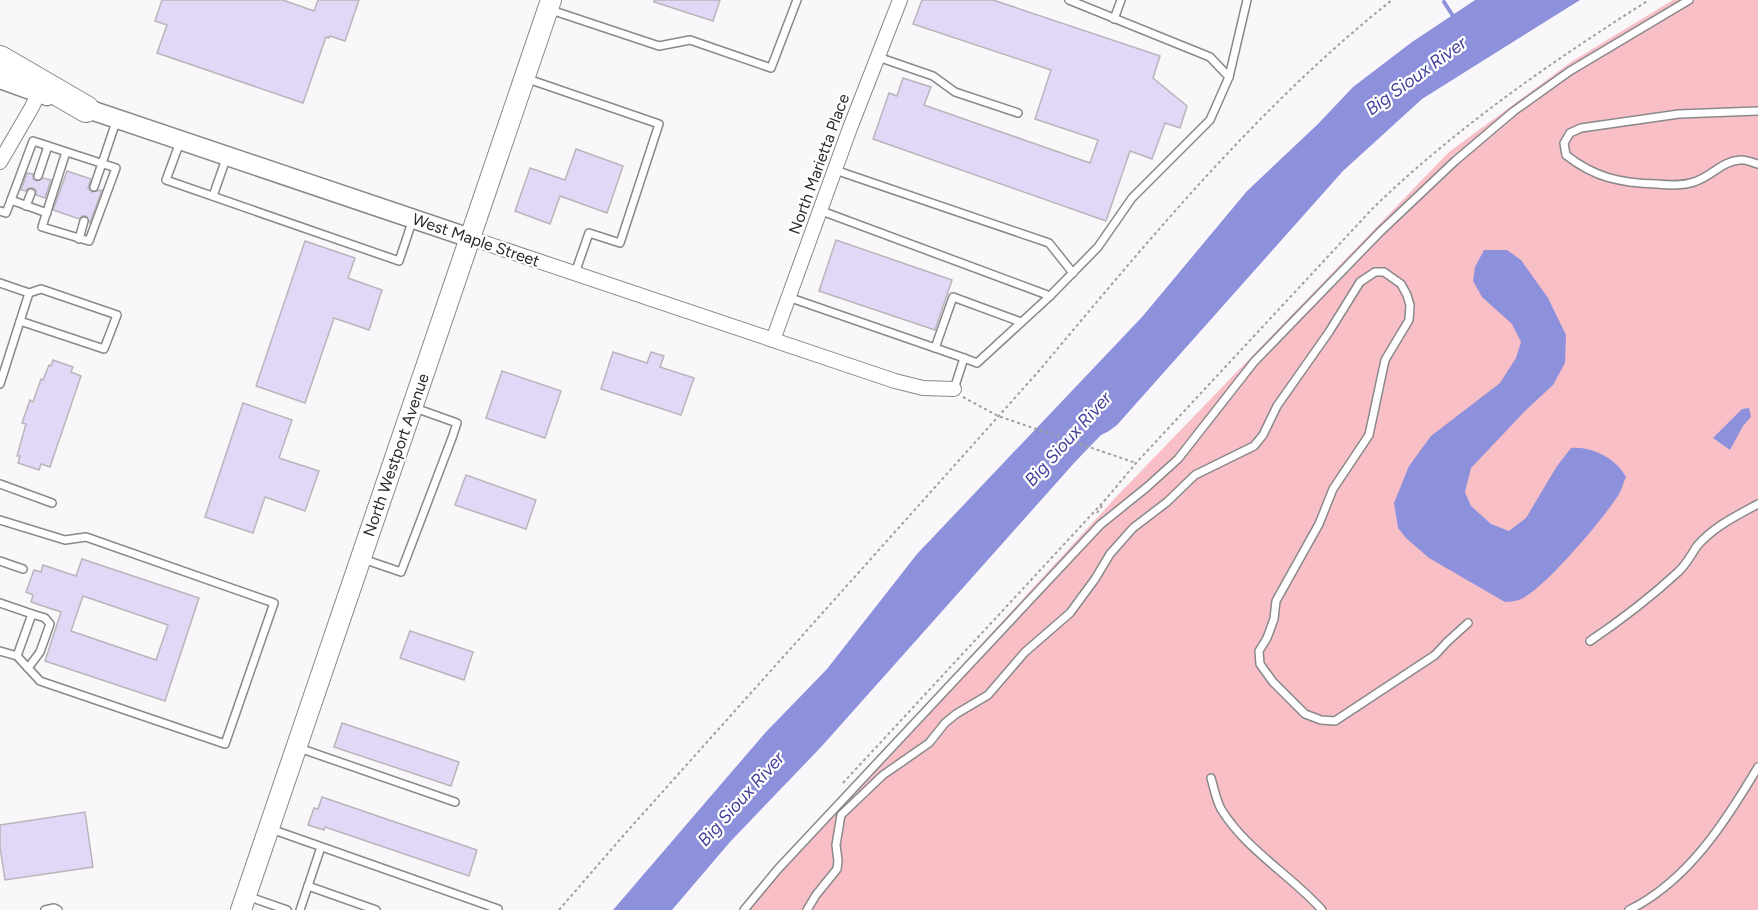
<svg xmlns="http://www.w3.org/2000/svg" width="1758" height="910" font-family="Figtree,sans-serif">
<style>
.green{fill:#f8bfc7}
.water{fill:#8d91dc}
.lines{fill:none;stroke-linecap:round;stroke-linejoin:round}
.stream{stroke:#8d91dc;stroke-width:4}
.building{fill:#e2d7f6;stroke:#b7b6ba;stroke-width:1.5;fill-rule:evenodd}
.service-casing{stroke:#8a888a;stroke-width:10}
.minor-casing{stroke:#8a888a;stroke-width:16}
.tertiary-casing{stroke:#8a888a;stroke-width:21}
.secondary-casing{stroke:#8a888a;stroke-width:22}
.motorway-casing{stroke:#8a888a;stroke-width:28}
.path{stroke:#a19fa1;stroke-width:2;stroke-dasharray:3 3;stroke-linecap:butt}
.service{stroke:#fff;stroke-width:7}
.minor{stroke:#fff;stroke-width:14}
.tertiary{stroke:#fff;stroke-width:18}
.secondary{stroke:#fff;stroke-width:20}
.motorway{stroke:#fff;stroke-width:26}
.labels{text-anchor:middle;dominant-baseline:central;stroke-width:4.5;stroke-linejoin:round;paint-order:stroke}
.street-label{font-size:16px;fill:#2b2a2b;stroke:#fff}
.water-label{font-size:18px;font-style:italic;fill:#44429a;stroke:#fff}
</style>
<rect width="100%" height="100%" fill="#faf7fa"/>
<path class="green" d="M1673,0H1758V910H739L1117,496L1449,152L1571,62Z"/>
<g class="water">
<path d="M1475,0H1580L1422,99L1343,171L1117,425L1109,431L1101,435L1075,462L822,746L730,842L672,910H613L765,733L827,669L917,554L1142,317L1247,191L1318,124L1353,87L1412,42Z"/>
<path d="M1484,250H1507L1521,260L1548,298L1566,335L1565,363L1553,385L1527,409L1471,468L1465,492L1471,506L1491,524L1509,531L1526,518L1557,466L1571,448C1591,446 1616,458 1626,477C1623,483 1622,489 1619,494C1605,517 1542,592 1519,600C1515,601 1509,602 1505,602L1429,558L1406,538L1398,528L1394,503L1409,466L1431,436L1500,383L1516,358L1521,342L1512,324L1482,297L1473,281L1475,267Z"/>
<path d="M1749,408L1751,417L1743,426L1730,450L1713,438L1742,409Z"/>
</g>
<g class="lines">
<path class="stream" d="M1444,2L1455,19"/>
</g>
<g class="building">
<path d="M162,0H283L314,11L318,0H359L345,41L330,36L329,38L326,37L303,103L157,53L167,25L155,21Z"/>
<path d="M654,0H720L713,21L654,2Z"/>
<path d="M922,0H993L1160,56L1153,78L1187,106L1180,128L1165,123L1152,159L1130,151L1106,221L873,139L889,93L897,96L903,78L931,87L924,105L1090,163L1098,140L1035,119L1051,70L913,24Z"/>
<path d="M576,149L623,166L607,213L560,196L550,224L515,211L530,168L565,180Z"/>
<path d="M67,171L91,179L88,188L92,192L102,190L90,223L86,216H82L79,219L53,210Z"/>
<path d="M27,173L33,174V179L37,181L43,178L51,180L45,198L36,195V190L32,188H28L26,191L21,190Z"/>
<path d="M836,240L952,280L935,330L819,291Z"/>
<path d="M305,241L355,258L348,278L382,290L369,330L334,318L305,403L256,386Z"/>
<path d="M613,352L647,363L651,352L664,356L660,367L694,378L681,415L601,389Z"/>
<path d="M53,360L73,367L71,372L81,376L50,467L41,464L39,470L18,463L20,456H17L26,424L22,423L30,400L33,402L41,379L43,380L49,365L51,366Z"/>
<path d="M502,371L561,391L545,438L486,418Z"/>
<path d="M243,403L292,420L279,458L319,471L305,511L265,497L253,533L205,517Z"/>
<path d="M466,475L536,500L526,529L455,505Z"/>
<path d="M82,559L199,598L165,701L45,661L61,612L31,602L33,595L26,592L34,570L41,572L43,565L76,576ZM83,596L168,625L156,660L71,631Z"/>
<path d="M410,631L473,652L464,680L400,658Z"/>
<path d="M342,723L459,762L451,786L334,747Z"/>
<path d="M322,797L477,850L469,876L325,827L324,830L308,825L314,808L318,809Z"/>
<path d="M85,812L93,867L5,880L0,847V825Z"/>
</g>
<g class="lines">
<defs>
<g id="service">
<path d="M551,10L659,46L690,40L771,68L797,0"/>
<path d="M1114,19L1121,0"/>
<path d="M878,57L933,76L955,92L1018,113"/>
<path d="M1229,77L1247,0"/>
<path d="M525,78L659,124L620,243L589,233L575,273"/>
<path d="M1758,111L1679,114L1581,128L1570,133L1564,143L1566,155C1595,178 1621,183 1657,184C1669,185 1682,186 1694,182C1711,177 1722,161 1740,160C1745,159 1753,163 1758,164"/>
<path d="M180,142L166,180L399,261L413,219"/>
<path d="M835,170L1049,243L1073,273"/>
<path d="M38,176L48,146"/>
<path d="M94,187L117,119"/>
<path d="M213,196L227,156"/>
<path d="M26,206L31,193"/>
<path d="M819,210L1050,296L1098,247L1132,198L1210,120L1229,77L1210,57L1069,0"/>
<path d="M0,211L6,213L11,200"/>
<path d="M47,213L11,200L33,141L116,168L89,241L42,227L66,152"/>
<path d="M79,239L84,221"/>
<path d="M0,283L29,293L0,384"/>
<path d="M788,297L964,358"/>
<path d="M20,321L104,349L117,315L41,289L29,293"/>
<path d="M935,348L953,297L1021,322"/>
<path d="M954,389L964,358L977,363L1050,296"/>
<path d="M0,484L52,503"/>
<path d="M0,520L65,540L86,537L274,603L225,744L40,681L17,656"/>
<path d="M363,559L401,572L452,438L457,423L415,408"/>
<path d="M0,561L23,569"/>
<path d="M0,603L32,614L17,656L0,651"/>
<path d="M1590,641C1621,620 1650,598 1678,572C1686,565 1691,555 1697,546C1713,527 1736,516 1758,504"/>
<path d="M28,668L40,652L50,624L45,618L32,614"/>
<path d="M299,748L455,802"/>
<path d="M1211,778C1214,788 1216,800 1221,809C1246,850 1291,875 1322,910"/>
<path d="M271,829L498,909"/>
<path d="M308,886L376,910"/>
<path d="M247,896L287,910"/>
<path d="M45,910L54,908L58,910"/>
<path d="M300,910L321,847"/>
<path d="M744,910L778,869L1100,525L1147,487L1178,459L1254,362L1380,232L1455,161L1514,111L1570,71L1689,0"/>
<path d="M807,910L816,895L837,869L838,861L836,845L841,815L883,775L929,743L945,723L956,714L988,695L1025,652L1070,613L1095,579L1110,554L1133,528L1167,502L1195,475L1254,446L1263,435L1277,406L1329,332L1360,282L1375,272H1384L1401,284L1407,295L1410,305L1409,320L1385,360L1369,435L1333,489L1319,524L1276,601L1274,619L1267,638L1259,651L1260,664L1273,682L1305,714L1321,720L1335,721L1435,655L1447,642L1468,623"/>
<path d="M1629,910C1688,881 1726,821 1758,767"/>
</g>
<g id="minor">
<path d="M0,162L32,107L42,85"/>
<path d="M470,238L895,381L923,388L954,389"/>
<path d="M773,340L850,128L900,0"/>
</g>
<g id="tertiary">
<path d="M0,79L47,96"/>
<path d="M76,105L470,238"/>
</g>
<path id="secondary" d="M241,910L551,0"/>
<path id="motorway" d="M0,59L86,109"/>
</defs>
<use href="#service" class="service-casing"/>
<use href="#minor" class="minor-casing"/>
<use href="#tertiary" class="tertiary-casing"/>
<use href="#secondary" class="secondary-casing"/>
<use href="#motorway" class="motorway-casing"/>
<g class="path">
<path d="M963,397L998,416L1136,463"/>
<path d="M1097,513L1104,503"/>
<path d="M843,783L1106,499L1136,463L1373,208C1457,127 1551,62 1649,0"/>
<path d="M559,910L623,836L1038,372C1148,241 1258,106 1392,0"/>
</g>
<use href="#service" class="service"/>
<use href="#minor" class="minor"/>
<use href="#tertiary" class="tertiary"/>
<use href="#secondary" class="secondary"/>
<use href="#motorway" class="motorway"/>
</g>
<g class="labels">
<g class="street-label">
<text transform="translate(819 164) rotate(-70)">North Marietta Place</text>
<text transform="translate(476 240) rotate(19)">West Maple Street</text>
<text transform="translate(396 455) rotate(-71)">North Westport Avenue</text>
</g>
<g class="water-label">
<text transform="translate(1416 76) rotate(-36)">Big Sioux River</text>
<text transform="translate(1068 439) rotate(-48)">Big Sioux River</text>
<text transform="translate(741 799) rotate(-48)">Big Sioux River</text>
</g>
</g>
</svg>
